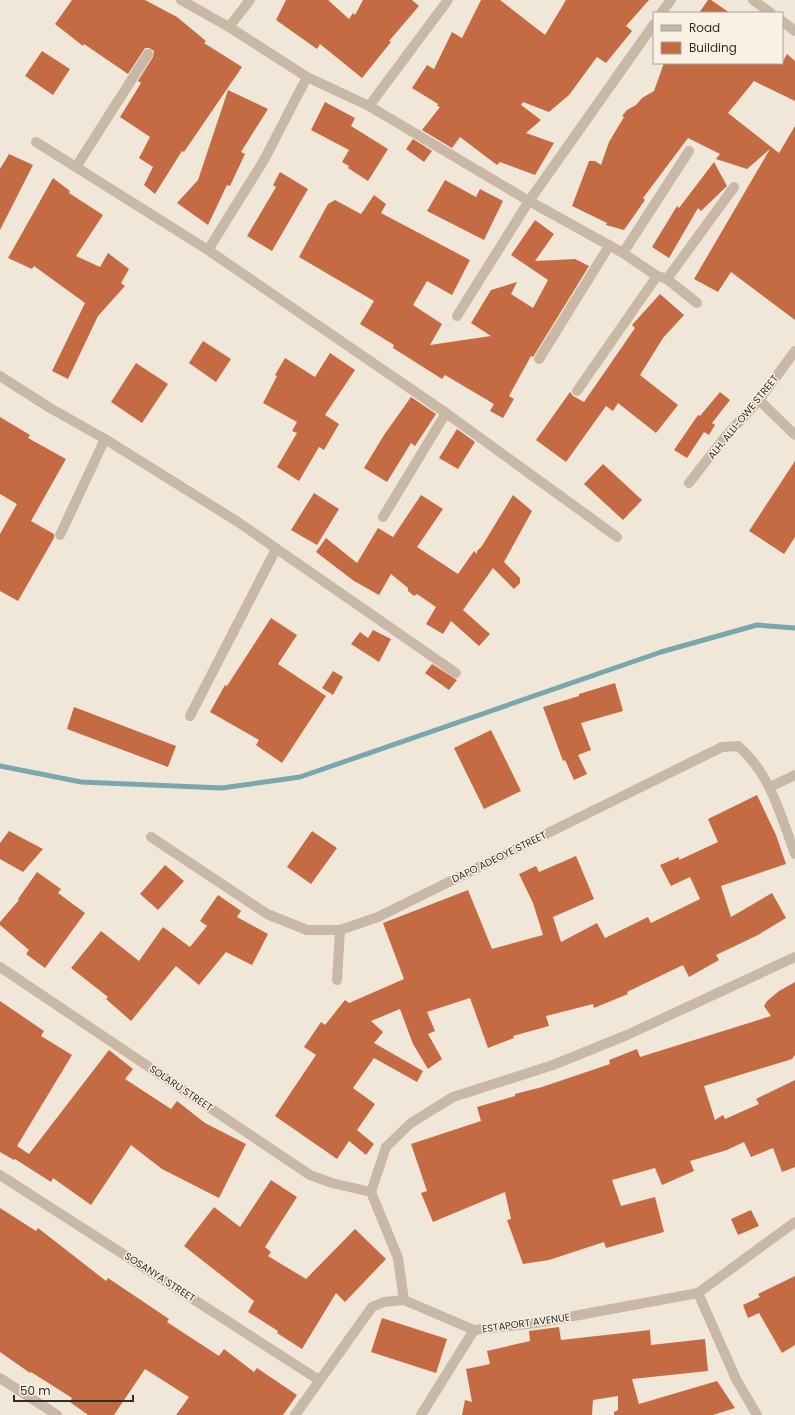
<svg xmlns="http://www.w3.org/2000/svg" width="795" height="1415" font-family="Poppins,sans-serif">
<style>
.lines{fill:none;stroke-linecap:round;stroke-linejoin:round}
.stream{stroke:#78a8ae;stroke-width:5}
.building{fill:#c56b43}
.minor{stroke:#c9b8a5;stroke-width:10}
.labels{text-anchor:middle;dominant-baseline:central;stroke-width:3;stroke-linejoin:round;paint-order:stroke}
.street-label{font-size:10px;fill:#342c26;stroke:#f9f1e5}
</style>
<rect width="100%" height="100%" fill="#f1e7d9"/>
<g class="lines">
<path class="stream" d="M0,766L81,782L222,788L300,777L661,652L757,625L795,628"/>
</g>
<g class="building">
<path d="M72,0H145L177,17L206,41L204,43L242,67L184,152L182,151L155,194L144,185L153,167L139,158L150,137L120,117L141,83L138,81L153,57L154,51L149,48H145L128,74L84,44L83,46L55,24Z"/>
<path d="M286,0H328L349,19L353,13L355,15L363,0H412L419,6L389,41L391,42L362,78L320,44L317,49L276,20Z"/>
<path d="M481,0H500L545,35L566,0H649L626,26L632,31L606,63L597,57L569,95L549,112L523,102L521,105L541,120L526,133L554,143L535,175L500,162L497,165L460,137L452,148L422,130L440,107L437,106L438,104L412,88L427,65L434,69L452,32L462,38Z"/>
<path d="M708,0H711L730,13H699Z"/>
<path d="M42,51L70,69L53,95L25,76Z"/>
<path d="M787,54L795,61V101L754,81L728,113L779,153L795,126V320L731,272L718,292L694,279L770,149L747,169L716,159L720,154L688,138L643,198L645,200L624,230L606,225L607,223L572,206L589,161H595L601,165L609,142L624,117L622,116L627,110L636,105L642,98L654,91L664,63H782Z"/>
<path d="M228,90L268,109L241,152L245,154L230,186L227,185L208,225L177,203L198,180Z"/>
<path d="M325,102L355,118L351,126L388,149L368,181L348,168L349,166L342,162L349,150L311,130Z"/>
<path d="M413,139L432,151L424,162L406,149Z"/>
<path d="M9,154L33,165L0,230V169Z"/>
<path d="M714,162L727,186L701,211L698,208L669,258L652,247L677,206L679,208Z"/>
<path d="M280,172L308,189L272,251L247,236L276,187L273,185Z"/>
<path d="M53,178L70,191L69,193L103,215L76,256L100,267L108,253L129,269L121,283L125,286L98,316L68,379L52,371L85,303L34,266L32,269L8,258Z"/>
<path d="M445,180L476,197L480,189L503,201L484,240L427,211Z"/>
<path d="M374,195L386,204L381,213L470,260L452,295L427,281L413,305L442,324L430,345L491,336L471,323L491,290L517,282L511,294L533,308L548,280L511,255L535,220L554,234L535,261L575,259L589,266L533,357L531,356L509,396L514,399L503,418L490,411L494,404L445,375L442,379L393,348L394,345L360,324L374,301L299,257L328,204L335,200L361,214Z"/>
<path d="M660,294L684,315L663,338L640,375L678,405L656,433L618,403L613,411L606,406L566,462L536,440L570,392L573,396L584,402L635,328L632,325Z"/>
<path d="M203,341L231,359L216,382L189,363Z"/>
<path d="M330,353L355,370L325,415L339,424L324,450L319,447L299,481L277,467L297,433L292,431L297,422L263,403L277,376L275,375L285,358L315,377Z"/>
<path d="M136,363L168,384L142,423L111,402Z"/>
<path d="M720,392L730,400L712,423L715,425L709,435L704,432L687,458L674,450L698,415L700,416Z"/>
<path d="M411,397L436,414L415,446L411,443L387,482L364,468L384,435Z"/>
<path d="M0,417L30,435L28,438L66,459L31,521L54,534V538L18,601L0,591V534L17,504L0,494Z"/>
<path d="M457,429L475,442L458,469L439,458Z"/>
<path d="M795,461V537L784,554L749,531Z"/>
<path d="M603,464L642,500L623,520L584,484Z"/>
<path d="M314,493L339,509L317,545L291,530Z"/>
<path d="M421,495L443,509L417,547L458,574L474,551L477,554V551L482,546L513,495L532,511L504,562L520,578V583L514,589L493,568L463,610L490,634L479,646L451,621L443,634L426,624L436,607L417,594L414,596L408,591V588L391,574L379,595L354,581L316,552L326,538L357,563L378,528L393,537Z"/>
<path d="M271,618L297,635L278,664L326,696L282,763L256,745L259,740L210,712L225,685L227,686Z"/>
<path d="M373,630L391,639L379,662L351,644L360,632L368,638Z"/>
<path d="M432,664L457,680L449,690L425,673Z"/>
<path d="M333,671L343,677L333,695L322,688Z"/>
<path d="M615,683L623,711L581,723L591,750L578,755L587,774L574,780L565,760L563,761L543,707L579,696V694Z"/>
<path d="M74,707L176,746L168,767L67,729Z"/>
<path d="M491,730L521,791L484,809L454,748Z"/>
<path d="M757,795L776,835L786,864L721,886L731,917L772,893L786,918L758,935L716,955L719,960L689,977L683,965L627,992L628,994L594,1008L593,1004L546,1016L549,1026L513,1036L514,1038L488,1048L470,998L427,1012L435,1031L428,1034L442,1059L428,1069L413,1044L400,1009L371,1021L383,1032L374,1043L423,1071L417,1082L374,1058L353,1088L375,1104L357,1130L374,1144L366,1155L349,1141L337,1159L275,1116L316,1055L304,1047L321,1022L325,1025L345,1000L349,1003L404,979L383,923L468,890L492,949L543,935L533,903L519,874L536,866L539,872L576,856L594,899L553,917L561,942L597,923L605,938L648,917L651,923L700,899L690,877L671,886L660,865L679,857V860L718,842L708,819Z"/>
<path d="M9,831L43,849L23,872L0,859V843Z"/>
<path d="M312,831L337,848L311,884L287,867Z"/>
<path d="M165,865L184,881L158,910L140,894Z"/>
<path d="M37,872L61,889L58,893L85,913L45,968L26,954L29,950L0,925V922L19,900L18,899Z"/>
<path d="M218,895L241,911L237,917L268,934L252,965L226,952L199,985L176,966L131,1021L106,999L108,997L71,968L101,931L139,961L163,927L190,947L207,926L200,921Z"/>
<path d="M795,982V1055L792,1059L704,1086L715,1120L723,1115L725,1119L759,1104L756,1099L795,1080V1167L782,1172L773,1148L751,1157L744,1142L727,1150L690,1161L694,1171L662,1185L655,1168L612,1180L621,1206L655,1197L664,1232L606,1248L604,1242L549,1260L523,1264L507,1220L511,1219L505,1192L433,1222L421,1193L427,1191L411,1144L481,1121L477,1107L515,1096V1094L542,1087L610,1064L609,1060L637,1049L640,1057L771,1016L764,1006L767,1001L779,991Z"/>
<path d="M0,1001L44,1031L41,1036L72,1055L17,1146L29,1154L109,1050L133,1069L125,1079L171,1109L177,1101L205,1123L246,1144L219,1198L162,1169L131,1145L91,1205L53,1178L51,1182L15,1159L14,1160L0,1152Z"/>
<path d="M271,1180L297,1197L265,1247L271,1252L268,1256L306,1279L355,1229L386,1259L345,1302L336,1293L302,1349L277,1333L278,1331L248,1312L254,1301L184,1246L214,1207L240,1227Z"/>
<path d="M0,1208L36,1231L38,1228L106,1281L108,1278L169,1319L167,1322L219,1356L224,1349L254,1372L257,1368L297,1395L283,1415H176L189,1397L145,1369L114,1415H88L70,1402L72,1398L31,1372L30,1373L0,1352Z"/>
<path d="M751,1210L759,1226L738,1235L731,1219Z"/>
<path d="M795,1276V1345L782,1353L759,1313L748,1318L743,1305L760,1297L758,1294Z"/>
<path d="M382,1318L447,1339L436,1373L371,1352Z"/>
<path d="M559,1327L561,1340L650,1330L651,1345L705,1339L708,1371L632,1379L639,1404L717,1381L735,1408L713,1415H614V1412L618,1410V1396L593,1400L592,1415H462L465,1400L472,1402L466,1369L490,1364L487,1351L530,1341L529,1331Z"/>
</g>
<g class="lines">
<g class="minor">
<path d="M181,0L229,27L307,77L369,106L529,201L623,253L657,276L577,391"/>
<path d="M753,0L771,13"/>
<path d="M661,13L671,0"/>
<path d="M782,21L795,31"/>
<path d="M229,27L250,0"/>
<path d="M307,77L264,160L208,250L446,413L617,537"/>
<path d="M369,106L448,0"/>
<path d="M36,142L208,250"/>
<path d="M76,167L148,54"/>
<path d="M623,253L689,151"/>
<path d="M661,277L667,279L697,303"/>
<path d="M667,279L734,187"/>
<path d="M457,316L529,201L654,24"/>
<path d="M539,359L609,246"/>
<path d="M0,376L50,408L105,439L238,522L456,673"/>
<path d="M759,400L795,435"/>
<path d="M689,483L725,437L759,400L795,351"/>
<path d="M383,517L446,413"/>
<path d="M60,535L105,439"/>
<path d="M190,716L276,549"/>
<path d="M770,787L795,775"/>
<path d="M151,837L267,914L307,930H340L378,917L722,747L738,746C770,773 781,816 795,854"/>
<path d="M0,967L310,1175L332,1183L371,1192"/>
<path d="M337,980L340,930"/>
<path d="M0,1175L319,1380"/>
<path d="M698,1293L736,1379L757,1415"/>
<path d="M404,1300L398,1258L371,1192L386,1147L411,1123L453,1097L553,1065L627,1035L795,957"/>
<path d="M0,1378L57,1415"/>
<path d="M295,1415L372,1307L384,1302L404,1300L474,1330L536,1323L698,1293L795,1222"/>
<path d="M421,1415L474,1330"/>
</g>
</g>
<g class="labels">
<g class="street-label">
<text transform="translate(743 417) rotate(-51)">ALH. ALLI-OWE STREET</text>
<text transform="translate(499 857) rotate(-26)">DAPO ADEOYE STREET</text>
<text transform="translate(181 1088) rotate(34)">SOLARU STREET</text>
<text transform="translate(160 1277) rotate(33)">SOSANYA STREET</text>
<text transform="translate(526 1323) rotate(-8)">ESTAPORT AVENUE</text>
</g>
</g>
<rect x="653" y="12" width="130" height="52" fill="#f9f1e5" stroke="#aaa299"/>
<rect x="661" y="25" width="20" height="6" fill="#c9b8a5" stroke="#aaa299"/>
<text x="689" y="32" font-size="12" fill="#342c26">Road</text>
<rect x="661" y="42" width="20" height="12" fill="#c56b43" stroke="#aaa299"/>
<text x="689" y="52" font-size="12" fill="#342c26">Building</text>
<path d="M14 1395v6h119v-6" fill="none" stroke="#342c26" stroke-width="2"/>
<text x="20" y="1395" font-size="12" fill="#342c26" stroke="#f9f1e5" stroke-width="3" paint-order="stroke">50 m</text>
</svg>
